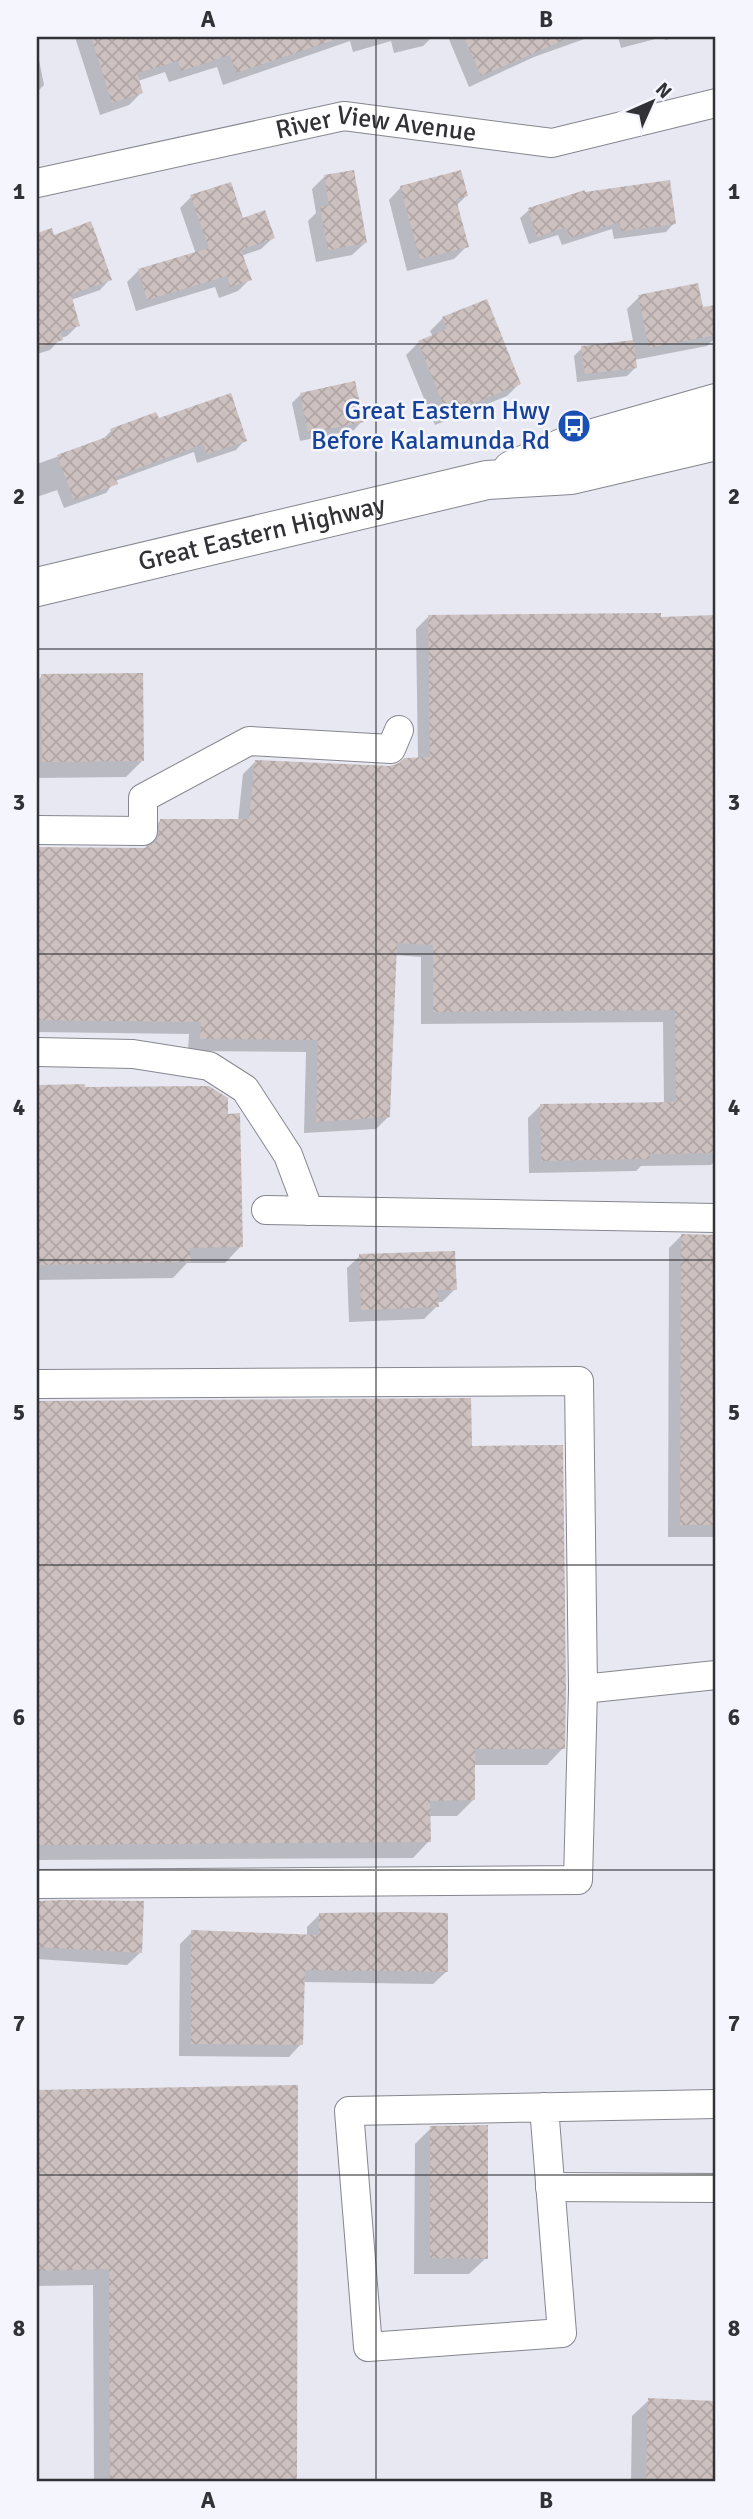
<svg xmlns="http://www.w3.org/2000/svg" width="753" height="2519" font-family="Signika,sans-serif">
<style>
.shadow{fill:#0003}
.building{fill:url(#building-cross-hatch)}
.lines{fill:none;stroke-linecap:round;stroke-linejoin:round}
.minor-casing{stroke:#86868f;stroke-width:30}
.highway-casing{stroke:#86868f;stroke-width:40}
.minor{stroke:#fff;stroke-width:28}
.highway{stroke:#fff;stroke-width:38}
.grid{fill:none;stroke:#323236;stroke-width:2;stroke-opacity:0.55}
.labels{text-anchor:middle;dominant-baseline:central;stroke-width:5;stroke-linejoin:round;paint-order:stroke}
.street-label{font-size:26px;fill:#323236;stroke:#f5f5fe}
.transit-label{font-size:26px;fill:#164399;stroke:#f5f5fe;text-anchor:end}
.neatline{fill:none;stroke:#323236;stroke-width:2.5}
.grid-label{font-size:23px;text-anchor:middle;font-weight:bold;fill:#323236}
</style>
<defs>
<pattern id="building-cross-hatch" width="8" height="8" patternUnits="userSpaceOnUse" patternTransform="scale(1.75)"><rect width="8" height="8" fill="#cdc1bf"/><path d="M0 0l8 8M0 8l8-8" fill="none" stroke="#b0a6a5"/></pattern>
</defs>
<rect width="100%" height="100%" fill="#e7e8f2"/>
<g class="shadow">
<path d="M75,37H432L423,46L394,53L391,41L353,52L350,41L223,85L217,67L169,82L165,72L138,81L141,93L129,105L100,115Z"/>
<path d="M448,37H590L534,57L469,87Z"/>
<path d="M618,37H663L621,48Z"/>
<path d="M664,37H679L665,40Z"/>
<path d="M37,50L44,85L37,92Z"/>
<path d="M325,176L365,243L352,255L316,262L308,221L316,213L312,189Z"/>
<path d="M401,187L466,196L456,206L467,246L454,259L407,271L389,200Z"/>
<path d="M583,192L674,223L666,232L614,239L612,229L562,245L558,235L529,244L520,218L529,210Z"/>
<path d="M191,197L242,220L273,238L261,249L241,256L249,280L238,291L219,298L215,287L136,311L127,282L138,271L196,254L180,208Z"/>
<path d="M51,230L53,237L110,279L100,290L71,300L78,325L67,336L61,338L50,350L37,354V235Z"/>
<path d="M639,297L702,310L715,307L716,337L707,346L634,360L635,368L627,376L577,382L574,356L582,348L633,341L627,309Z"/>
<path d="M443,318L519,384L507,396L435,425L406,355L419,342L433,337L430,331Z"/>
<path d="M301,394L362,421L354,430L300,441L292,403Z"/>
<path d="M157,420L245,440L236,450L197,463L194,452L115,481L106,493L64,508L57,490L37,497V464L101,441L111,431Z"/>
<path d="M429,616L659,619L716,664V1160L711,1165L641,1166L636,1171L529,1173L528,1118L541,1105L664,1103L663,1022L421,1024V957L395,955L389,1116L376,1129L304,1133L306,1052L188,1051L189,1034L37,1032V848L144,849H146L148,833L160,821H238L243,774L255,762L390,767L418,759L416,629Z"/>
<path d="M42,676L142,761L126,777L37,778V681Z"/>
<path d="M37,1087H208L241,1246L225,1263H187L173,1278L37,1280Z"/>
<path d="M681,1236H716V1537H668L669,1248Z"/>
<path d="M360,1256L455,1289L442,1302H437V1306L424,1319L349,1322L347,1268Z"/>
<path d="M469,1400L470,1448L563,1748L547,1765H473L474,1799L457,1816H428L429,1841L413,1858L37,1860V1402Z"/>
<path d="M37,1903L60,1904L140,1953L127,1965L37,1959Z"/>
<path d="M320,1914L446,1972L433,1984L303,1982L301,2044L289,2057L179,2056L180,1944L192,1932L307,1936V1927Z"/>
<path d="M296,2087L295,2482H94L93,2285L37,2286V2092Z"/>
<path d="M431,2128L486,2258L469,2274H414L415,2144Z"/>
<path d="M649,2400L716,2403V2482H631L632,2416Z"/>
</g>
<g class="building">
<path d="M91,37H336L337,39L236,73L230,55L181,71L178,61L137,73L143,93L112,103Z"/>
<path d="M464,37H571L481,76Z"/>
<path d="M354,170L367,243L328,250L320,207L329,205L324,175Z"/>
<path d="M461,170L468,196L456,199L469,247L420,259L400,186Z"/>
<path d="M670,180L676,224L621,231L620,222L570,238L566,227L537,237L528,208L585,190V192Z"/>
<path d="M231,182L243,218L265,210L275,238L241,250L252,280L230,287L227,276L147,300L138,269L209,248L190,195Z"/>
<path d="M91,221L112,280L71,294L80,326L61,331L63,340L37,348V233L52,228L54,235Z"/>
<path d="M698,283L703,307L716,305V335L649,348L638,295Z"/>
<path d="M487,299L521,384L447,414L418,341L447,329L442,317Z"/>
<path d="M634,340L637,368L585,374L581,346Z"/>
<path d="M355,381L364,422L308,433L300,393Z"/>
<path d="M231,393L247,441L207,454L203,444L115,477L118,484L74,500L57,455L112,435L110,429L156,412L159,418Z"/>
<path d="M661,613V617L715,615L716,1153L650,1154V1159L541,1161L540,1104L676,1102L675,1010L433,1012V945L397,943L390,1117L316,1122L318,1040L200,1039L201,1022L37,1020V847L144,848L152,845L158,839L160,819H249L255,760L390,766L399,763L405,758L430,757L428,615Z"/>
<path d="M143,673L144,761L42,762L41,674Z"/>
<path d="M85,1084V1087L209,1086L228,1098V1114L240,1113L243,1247L190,1248L191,1262L37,1265V1085Z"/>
<path d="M681,1234L716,1235V1525H680Z"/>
<path d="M455,1251L457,1290H438L439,1307L361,1310L359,1254Z"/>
<path d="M471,1398L472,1446L563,1445L566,1689L565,1749H475V1800L430,1801L431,1842L37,1845V1401Z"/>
<path d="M61,1900L144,1901L142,1953L37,1947V1901Z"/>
<path d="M404,1912L448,1913V1972L305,1970L303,2045L191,2044V1930L319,1935V1913Z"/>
<path d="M298,2085L297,2482H110L109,2269L37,2271V2090Z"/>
<path d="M488,2125V2259L430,2258V2126Z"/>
<path d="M648,2398L716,2401V2482H646Z"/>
</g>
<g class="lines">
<defs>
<g id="minor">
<path id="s1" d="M37,183L344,116L552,143L716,103"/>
<path d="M37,830L143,831V798L249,741L391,749L399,730"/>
<path d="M37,1052L133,1054L209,1066L245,1089L288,1155L309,1211"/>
<path d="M266,1210L716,1218"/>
<path d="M37,1384L579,1381L583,1689L578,1880L37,1884"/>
<path d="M583,1689L716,1675"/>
<path d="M544,2107L562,2333L368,2347L349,2111L716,2104"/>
<path d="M550,2187L716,2188"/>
</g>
<g id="highway">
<path d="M512,470L569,445L716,403"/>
<path id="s2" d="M37,587L487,480L571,475L716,441"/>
</g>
</defs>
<use href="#minor" class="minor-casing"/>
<use href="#highway" class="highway-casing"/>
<use href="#minor" class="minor"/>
<use href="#highway" class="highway"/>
</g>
<path class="grid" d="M376,37V2482M37,344H716M37,649H716M37,954H716M37,1260H716M37,1565H716M37,1870H716M37,2175H716"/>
<defs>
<symbol id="bus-disc" viewBox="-11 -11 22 22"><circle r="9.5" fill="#1a4fb4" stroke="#f5f5fe"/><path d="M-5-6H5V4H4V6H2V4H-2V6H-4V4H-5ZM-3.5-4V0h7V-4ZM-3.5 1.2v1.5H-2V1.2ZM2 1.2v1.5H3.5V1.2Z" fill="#fff"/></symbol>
</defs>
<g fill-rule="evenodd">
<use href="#bus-disc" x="555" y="407" width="38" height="38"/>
</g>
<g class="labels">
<g class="street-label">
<text stroke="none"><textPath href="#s1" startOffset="346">River View Avenue</textPath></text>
<text stroke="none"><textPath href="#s2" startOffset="231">Great Eastern Highway</textPath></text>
</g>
<g class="transit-label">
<text x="550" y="411">Great Eastern Hwy<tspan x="550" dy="30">Before Kalamunda Rd</tspan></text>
</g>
</g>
<rect width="753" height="2519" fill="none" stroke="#f5f5fe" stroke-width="77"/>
<g transform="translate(652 102) rotate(45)" stroke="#f5f5fe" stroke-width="5" paint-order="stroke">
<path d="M0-5L12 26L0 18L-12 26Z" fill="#323236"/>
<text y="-10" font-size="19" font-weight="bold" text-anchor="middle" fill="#323236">N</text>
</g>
<rect x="38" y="38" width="676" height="2442" class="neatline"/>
<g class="grid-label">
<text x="208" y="27">A</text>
<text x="546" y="27">B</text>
<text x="19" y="199">1</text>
<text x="734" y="199">1</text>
<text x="19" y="504">2</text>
<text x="734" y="504">2</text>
<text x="19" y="810">3</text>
<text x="734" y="810">3</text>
<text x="19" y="1115">4</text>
<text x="734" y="1115">4</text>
<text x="19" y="1420">5</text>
<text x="734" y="1420">5</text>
<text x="19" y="1725">6</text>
<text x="734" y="1725">6</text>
<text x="19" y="2031">7</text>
<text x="734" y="2031">7</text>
<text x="19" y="2336">8</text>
<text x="734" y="2336">8</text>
<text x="208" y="2508">A</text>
<text x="546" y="2508">B</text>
</g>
</svg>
